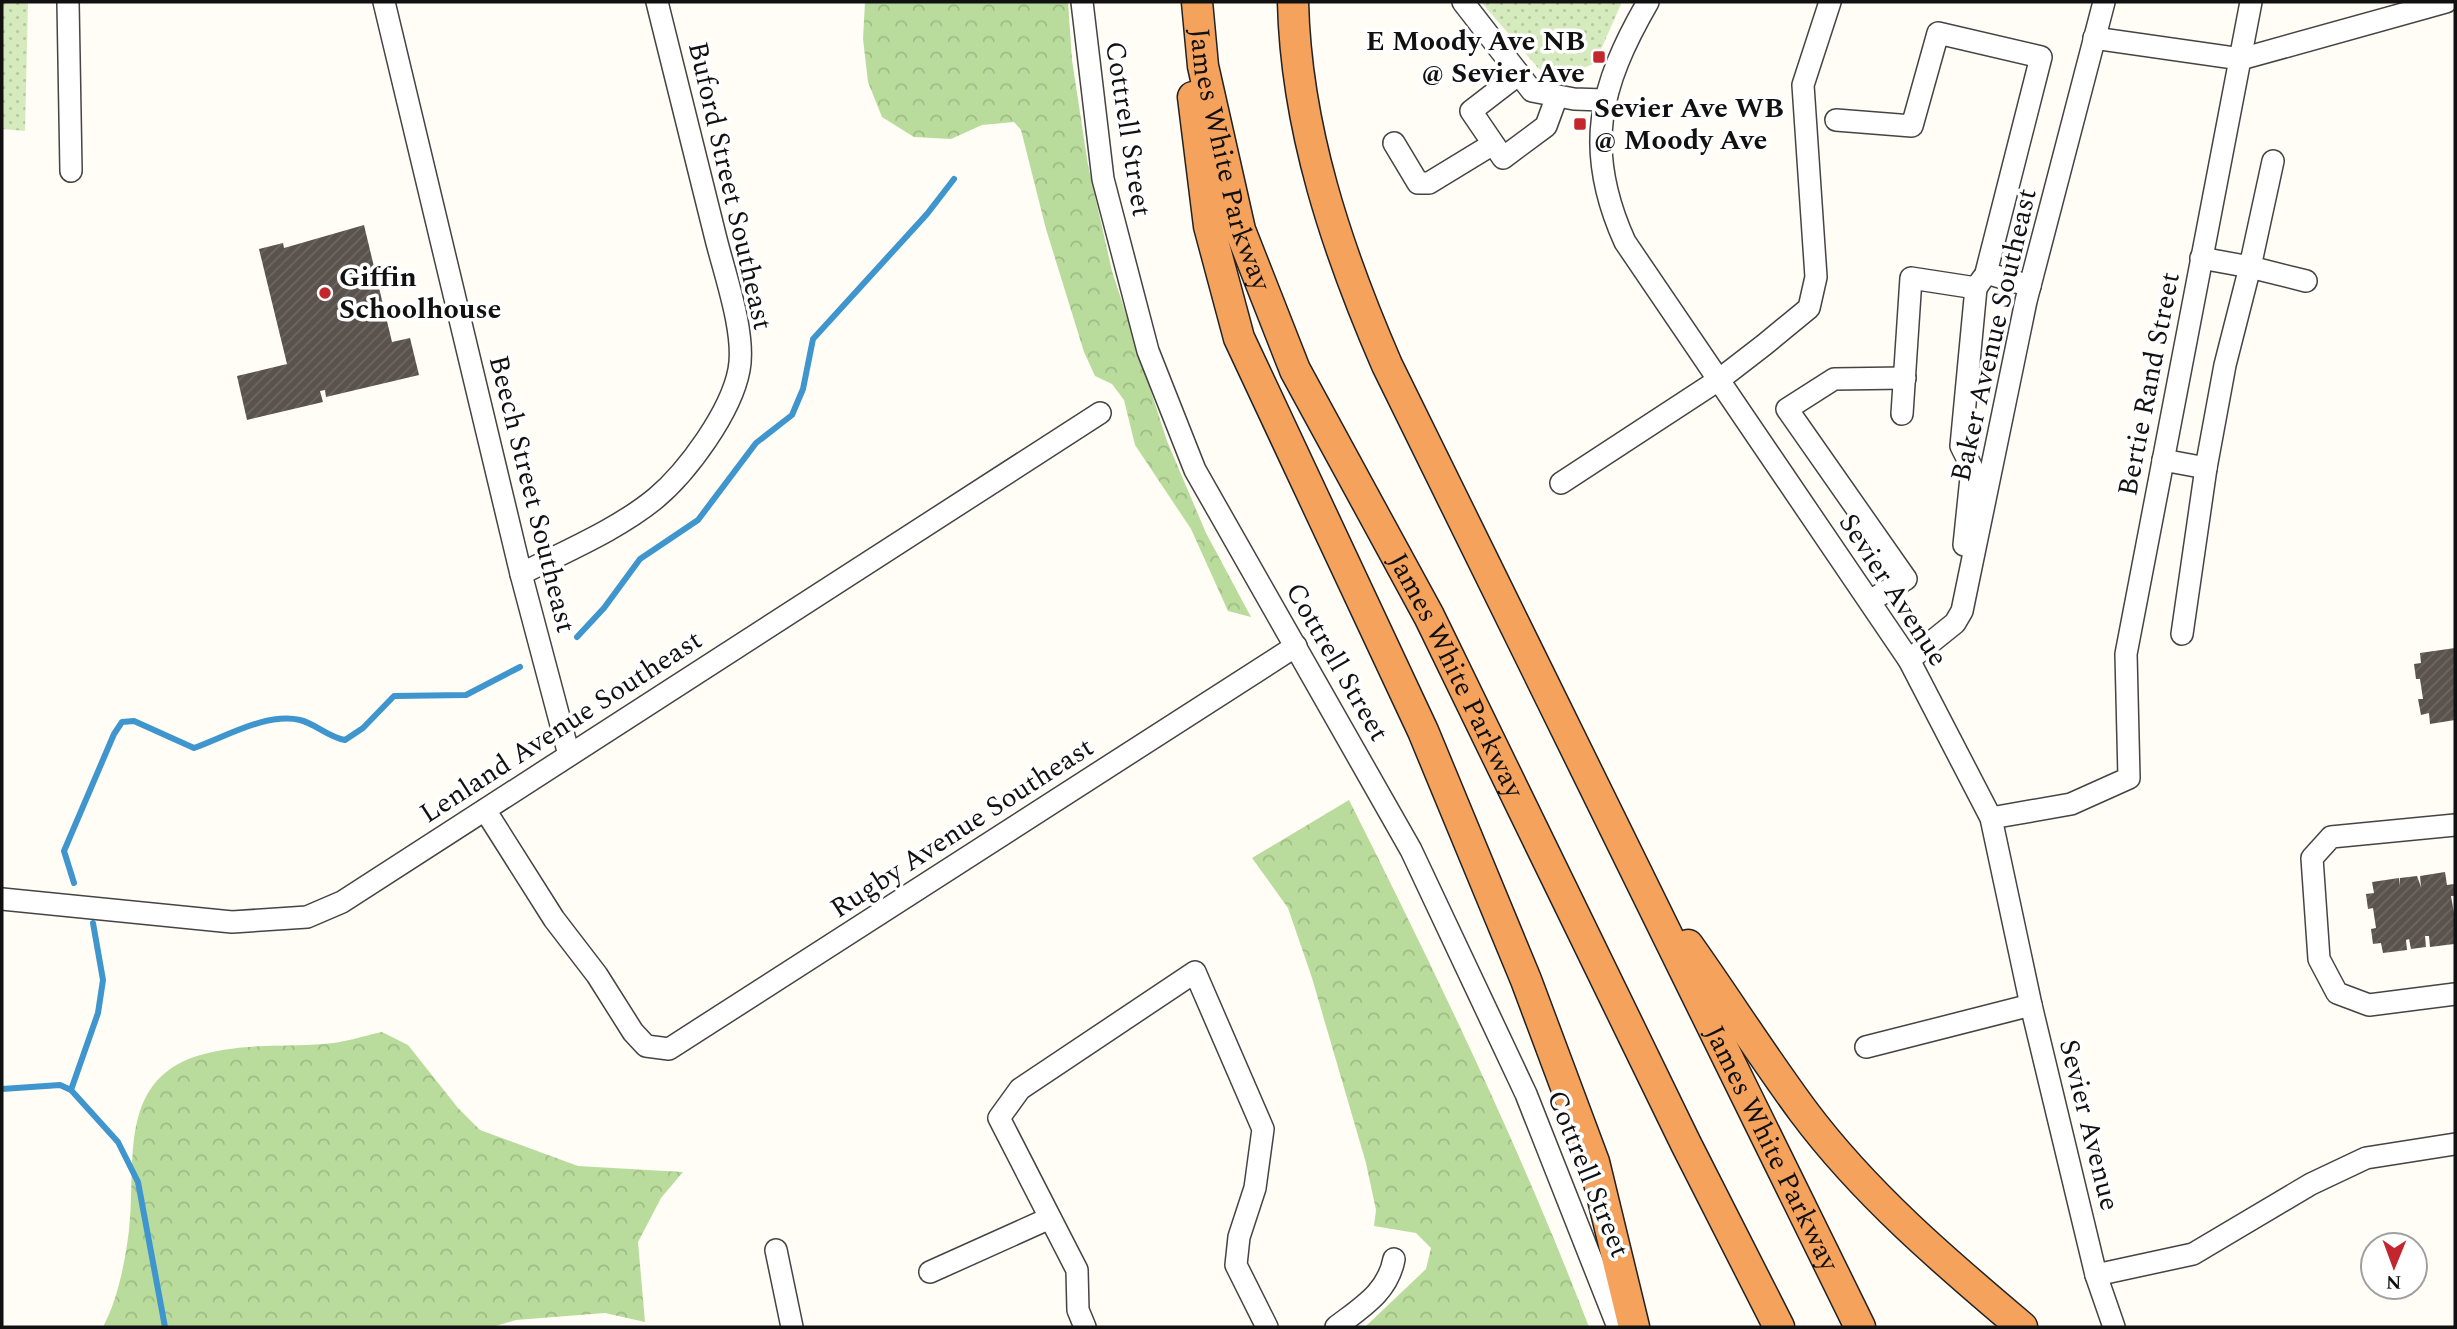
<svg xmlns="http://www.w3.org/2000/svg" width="2457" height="1329" font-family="Spectral,serif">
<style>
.forest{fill:url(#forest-crowns)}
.park{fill:url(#park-dots)}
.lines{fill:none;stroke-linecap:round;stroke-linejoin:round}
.stream{stroke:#3f96cf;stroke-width:6}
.building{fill:url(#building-hatch)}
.minor-casing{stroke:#444;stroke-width:24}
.highway-casing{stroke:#222;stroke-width:33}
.minor{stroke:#fff;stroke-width:21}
.highway{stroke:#f5a25d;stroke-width:30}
.poi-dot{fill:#c4262e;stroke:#fff;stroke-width:2.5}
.labels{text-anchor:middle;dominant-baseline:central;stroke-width:7;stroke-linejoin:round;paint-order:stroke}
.poi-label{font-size:28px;font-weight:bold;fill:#111;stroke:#fff;text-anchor:start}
.street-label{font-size:28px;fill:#111;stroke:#fff}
</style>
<defs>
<pattern id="forest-crowns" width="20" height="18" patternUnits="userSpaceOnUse" patternTransform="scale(1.75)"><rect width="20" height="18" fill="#b9dc9c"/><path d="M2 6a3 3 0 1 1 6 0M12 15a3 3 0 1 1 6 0" fill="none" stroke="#9ebc85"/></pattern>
<pattern id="park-dots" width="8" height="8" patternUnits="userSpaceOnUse" patternTransform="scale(1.75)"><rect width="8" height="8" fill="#d5ebbd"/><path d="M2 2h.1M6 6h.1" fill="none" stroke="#b6c8a1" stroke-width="1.8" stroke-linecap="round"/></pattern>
<pattern id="building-hatch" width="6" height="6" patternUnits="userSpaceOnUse" patternTransform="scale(1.75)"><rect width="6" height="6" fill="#5a524d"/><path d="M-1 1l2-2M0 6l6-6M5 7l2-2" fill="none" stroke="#6d6662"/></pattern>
</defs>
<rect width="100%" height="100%" fill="#fffdf5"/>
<g class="forest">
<path d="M865,2H1068L1072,60L1088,165L1112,271L1167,441L1206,533L1251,617L1228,611L1191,529L1135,445L1124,400L1112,384L1095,376L1084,352L1046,229L1021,130L1014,122L982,125L951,139L914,137L882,117L868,82L863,39Z"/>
<path d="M1349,800C1436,973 1520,1147 1589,1327H1365L1426,1269L1431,1248L1416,1233L1374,1226L1376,1210L1366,1163L1312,978L1288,908L1252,858Z"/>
<path d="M382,1032L408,1045L458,1108L480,1130L578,1166L683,1172L661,1198L638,1242L645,1322L605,1313L516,1320L492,1327H103C118,1299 125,1262 129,1230C137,1166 116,1082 197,1056C238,1043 282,1047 324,1044C343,1043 363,1036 382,1032Z"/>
</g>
<g class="park">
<path d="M2,2H28L25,131L2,129Z"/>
<path d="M1481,2H1622L1595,63L1570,74L1539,69Z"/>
</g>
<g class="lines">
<g class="stream">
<path d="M577,637L604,608L640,559L698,520L756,443L792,415L803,389L813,339L927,214L954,179"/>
<path d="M74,883L64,851L114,734L122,722L134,721L194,748C225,737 267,712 300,720C316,724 328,737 345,740L363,728L394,696L466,695L520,667"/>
<path d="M93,923L103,980L98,1013L71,1090L118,1142L138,1182L165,1327"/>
<path d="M2,1089L60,1085L71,1090"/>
</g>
</g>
<g class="building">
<path d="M364,225L392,342L410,338L419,375L326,397L325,390L320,391L323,402L247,420L237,376L287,364L259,249L283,243L284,248Z"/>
<path d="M2455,648V720L2430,724L2429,713L2421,715L2418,699H2423L2420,679H2416L2414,664L2421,663L2420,653Z"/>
<path d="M2445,872L2447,885L2454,884L2455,896H2451L2455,919L2454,944L2430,947L2429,936H2425L2426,947L2411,949L2409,939L2406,940L2407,950L2383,953L2381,943L2373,944L2371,929L2376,928L2373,908L2368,909L2366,894L2374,893L2372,882L2399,878L2400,886V878L2417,876L2421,887L2420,876Z"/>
</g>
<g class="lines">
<defs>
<g id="minor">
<path d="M68,2L71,171"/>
<path d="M384,2L521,574L569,755"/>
<path d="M1082,2L1103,179L1148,351L1195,470L1411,850L1526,1094L1618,1327"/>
<path d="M1463,2L1532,91L1574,99L1604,100"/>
<path d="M1648,2C1599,87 1583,149 1625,242L1909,660L1991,818L2031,1005L2096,1275L2114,1327"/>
<path d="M2094,38L2241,59L2446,2"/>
<path d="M1519,74L1471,111L1503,158L1546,126L1557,96"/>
<path d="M1836,120L1912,126L1938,33L2041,57L1986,273L2030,286"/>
<path d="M1394,143L1418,183H1429L1493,144"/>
<path d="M2201,258L2250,267L2273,161"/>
<path d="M1902,414L1911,278L1976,288L1983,278"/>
<path d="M2163,460L2206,468L2225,365L2250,267L2306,281"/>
<path d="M1561,483L1720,379L1764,345L1809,308L1816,277L1803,85L1830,2"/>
<path d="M1964,545L1972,468L1961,446L1976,288"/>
<path d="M521,574C566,551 617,530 656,498C688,471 731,412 739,370C746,334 725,275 716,239C696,160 676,81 657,2"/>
<path d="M1870,601L1906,579L1787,409L1834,379L1905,378"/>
<path d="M2182,634L2206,468"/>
<path d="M1909,660L1955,623L1962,611L2026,301L2104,2"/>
<path d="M485,810L554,919L597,975L633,1032L646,1046L669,1049L1296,646"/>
<path d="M1991,818L2071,804L2129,778L2126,654L2251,2"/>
<path d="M2455,825L2331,837L2312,858L2319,959L2337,993L2369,1005L2455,994"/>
<path d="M2,899L232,922L307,917L342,902L1100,413"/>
<path d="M1866,1047L2031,1005"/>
<path d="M776,1250L792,1327"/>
<path d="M930,1272L1050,1218"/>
<path d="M2096,1275L2193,1254L2311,1184L2366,1158L2455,1144"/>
<path d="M1085,1327L1078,1310L1077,1270L999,1118L1020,1089L1195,972L1263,1129L1255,1188L1239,1237L1236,1265L1267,1327"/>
<path d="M1336,1327C1362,1307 1388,1292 1394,1259"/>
</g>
<g id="highway">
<path id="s1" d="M1197,2L1203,66L1240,230L1295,370L1429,616L1686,1144L1779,1327"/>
<path id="s2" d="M1293,2C1296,128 1337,250 1387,365L1860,1327"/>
<path d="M1193,97L1209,226L1239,338L1423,731L1526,980L1594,1162L1634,1327"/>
<path d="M1688,945C1727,1000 1763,1057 1803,1111C1864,1193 1945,1262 2022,1327"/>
</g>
</defs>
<use href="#minor" class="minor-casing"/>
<use href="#highway" class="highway-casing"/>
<use href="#minor" class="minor"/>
<use href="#highway" class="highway"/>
</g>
<g class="poi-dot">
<rect x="1592" y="50" width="14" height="14" rx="3.5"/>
<rect x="1573" y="117" width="14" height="14" rx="3.5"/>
<circle cx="325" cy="293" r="7"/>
</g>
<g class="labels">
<g class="poi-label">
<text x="1585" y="41" text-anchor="end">E Moody Ave NB<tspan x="1585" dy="32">@ Sevier Ave</tspan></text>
<text x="1594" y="108">Sevier Ave WB<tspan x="1594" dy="32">@ Moody Ave</tspan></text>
<text x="339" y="277">Giffin<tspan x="339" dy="32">Schoolhouse</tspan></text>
</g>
<g class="street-label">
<text transform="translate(1128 129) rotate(81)">Cottrell Street</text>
<text stroke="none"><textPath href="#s1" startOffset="161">James White Parkway</textPath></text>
<text transform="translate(730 186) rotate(77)">Buford Street Southeast</text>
<text transform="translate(1994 335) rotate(-77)">Baker Avenue Southeast</text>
<text transform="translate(2149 384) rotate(-79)">Bertie Rand Street</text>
<text transform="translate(532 494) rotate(76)">Beech Street Southeast</text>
<text transform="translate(1893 590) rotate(57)">Sevier Avenue</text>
<text transform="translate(1337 662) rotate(60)">Cottrell Street</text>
<text stroke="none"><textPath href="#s1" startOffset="728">James White Parkway</textPath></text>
<text transform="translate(561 727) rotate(-33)">Lenland Avenue Southeast</text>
<text transform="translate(962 828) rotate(-33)">Rugby Avenue Southeast</text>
<text transform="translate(2089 1125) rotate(76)">Sevier Avenue</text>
<text stroke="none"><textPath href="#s2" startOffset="1250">James White Parkway</textPath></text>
<text transform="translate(1588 1174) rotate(68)">Cottrell Street</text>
</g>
</g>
<rect width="2457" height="1329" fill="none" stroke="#111111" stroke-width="7"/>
<g transform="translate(2394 1266) rotate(181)"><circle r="33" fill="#ffffff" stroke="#a0a0a0" stroke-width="2"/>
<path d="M0-5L12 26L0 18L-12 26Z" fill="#c4262e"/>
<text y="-10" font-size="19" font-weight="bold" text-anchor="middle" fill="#111111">N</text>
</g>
</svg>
